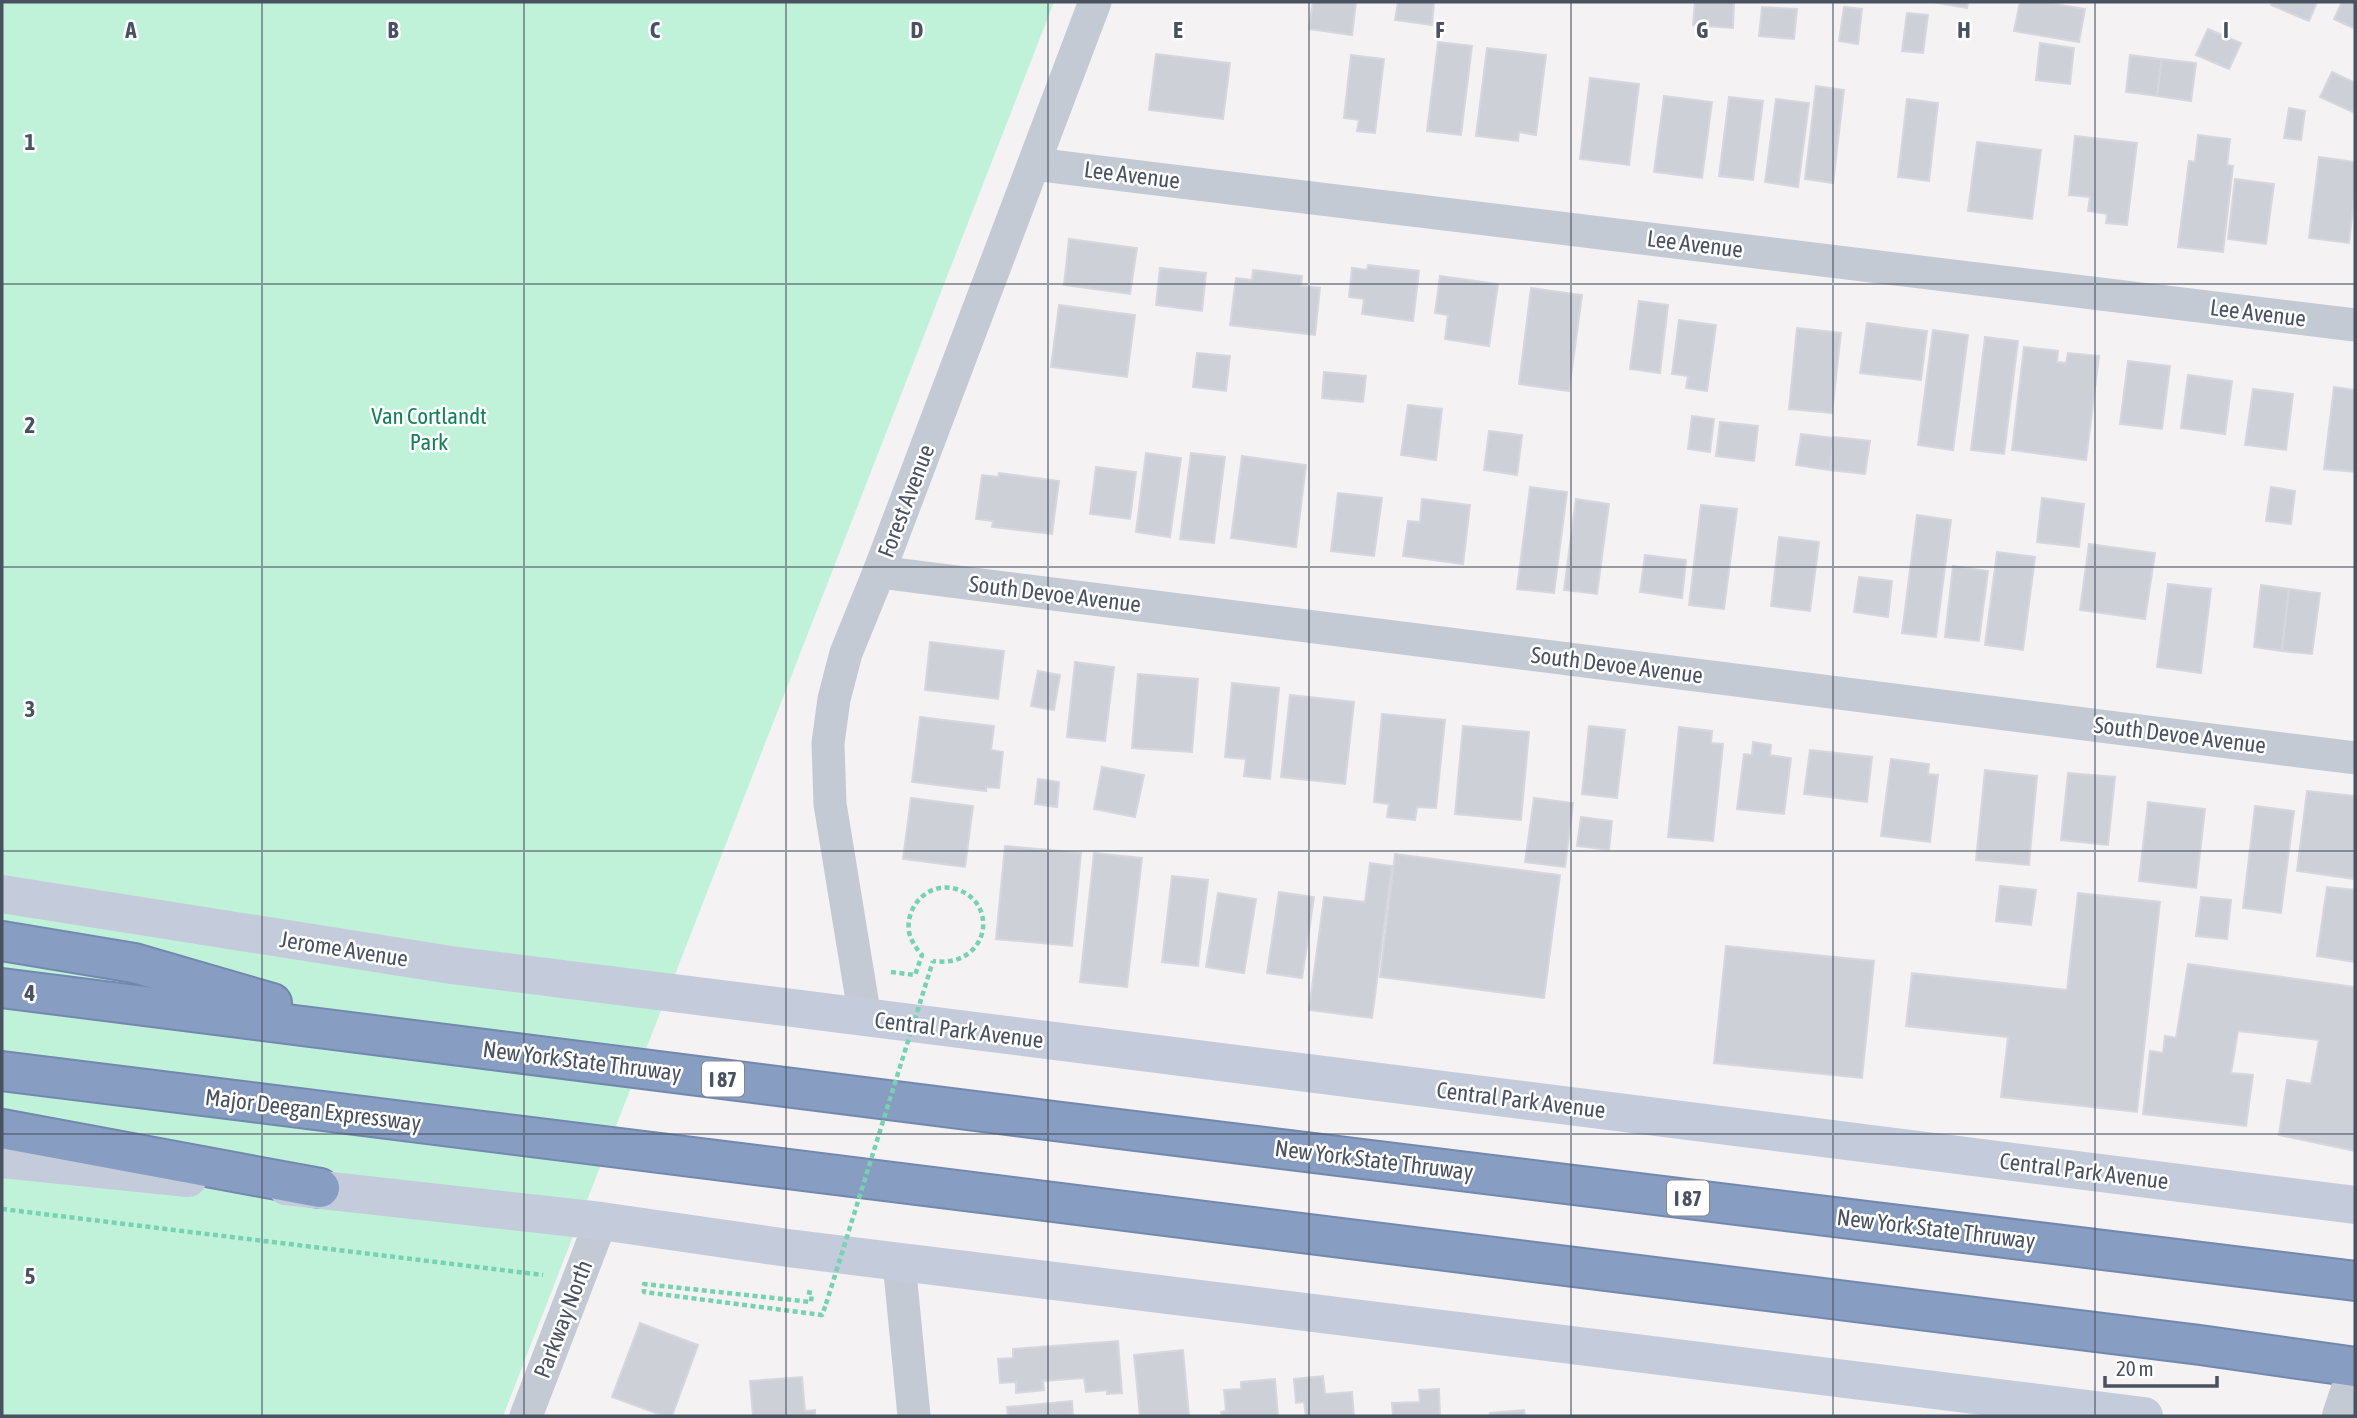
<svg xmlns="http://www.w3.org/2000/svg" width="2357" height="1418" font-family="'Asap Condensed',sans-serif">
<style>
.green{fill:#c0f2da}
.building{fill:#ced0d7;stroke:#d6d7de;stroke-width:2}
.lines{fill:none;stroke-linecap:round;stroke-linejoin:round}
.motorway-casing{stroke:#7388ae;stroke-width:42}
.path{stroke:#76d2b1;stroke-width:4.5;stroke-dasharray:5 3.5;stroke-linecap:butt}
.minor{stroke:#c3cad4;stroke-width:33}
.tertiary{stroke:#c3cad4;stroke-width:38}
.secondary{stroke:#c4ccdb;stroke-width:38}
.motorway{stroke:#889dc2;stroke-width:38}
.path-bridge{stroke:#76d2b1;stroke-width:4.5;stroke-dasharray:5 3.5;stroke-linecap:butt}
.grid{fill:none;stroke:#495261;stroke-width:2;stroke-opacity:0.55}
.labels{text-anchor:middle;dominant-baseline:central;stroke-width:5;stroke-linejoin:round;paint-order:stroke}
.shield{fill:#fff;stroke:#808690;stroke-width:2}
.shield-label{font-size:21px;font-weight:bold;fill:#495261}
.street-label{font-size:23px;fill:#495261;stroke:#fff}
.park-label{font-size:23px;fill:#138259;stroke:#fff}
.grid-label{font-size:23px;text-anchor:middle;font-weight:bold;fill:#495261;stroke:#fff;stroke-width:5;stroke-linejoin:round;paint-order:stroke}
</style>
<rect width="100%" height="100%" fill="#f4f2f2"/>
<path class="green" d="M2,2H1054L503,1416H2Z"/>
<g class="building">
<path d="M1313,2H1356L1352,35L1309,29Z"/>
<path d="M1398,2H1434L1432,25L1395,20Z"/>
<path d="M1695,2H1734L1733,28L1693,25Z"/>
<path d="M1933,2H1968L1967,8Z"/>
<path d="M2020,2H2043L2085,9L2079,42L2014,31Z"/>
<path d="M2272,2H2317L2309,21L2271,5Z"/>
<path d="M2342,2H2355V29L2334,19Z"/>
<path d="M1762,7L1797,9L1794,39L1759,36Z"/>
<path d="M1844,7L1862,9L1858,44L1839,41Z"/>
<path d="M1907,13L1928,15L1923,53L1902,51Z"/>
<path d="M2208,29L2241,43L2229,69L2196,55Z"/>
<path d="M1438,42L1472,46L1461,135L1427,131Z"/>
<path d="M2040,43L2074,48L2070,84L2036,80Z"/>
<path d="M1487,48L1546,55L1536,135L1519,132L1518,141L1476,136Z"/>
<path d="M1156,54L1230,63L1223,119L1149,110Z"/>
<path d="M1351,55L1384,59L1375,133L1357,131L1359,120L1344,118Z"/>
<path d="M2130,55L2162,59L2157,96L2126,92Z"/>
<path d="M2162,59L2196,63L2191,101L2157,96Z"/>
<path d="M2332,72L2355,83V113L2320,97Z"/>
<path d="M1590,78L1639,84L1629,165L1580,159Z"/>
<path d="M1816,86L1844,90L1833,183L1805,179Z"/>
<path d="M1664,96L1712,102L1702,178L1654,172Z"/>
<path d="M1729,97L1763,101L1753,180L1719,176Z"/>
<path d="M1776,99L1809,103L1798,187L1765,182Z"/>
<path d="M1907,99L1938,103L1929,181L1898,177Z"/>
<path d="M2289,108L2305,111L2301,140L2284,138Z"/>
<path d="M2198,135L2230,139L2227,165L2233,166L2223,252L2178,247L2189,161L2195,162Z"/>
<path d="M2075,136L2137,143L2127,225L2106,223L2107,214L2088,211L2090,197L2069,195Z"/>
<path d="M1977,142L2041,150L2032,219L1968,211Z"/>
<path d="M2319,157L2355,162V189L2349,243L2309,238Z"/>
<path d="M2235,179L2274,184L2266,244L2228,239Z"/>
<path d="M1069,239L1137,248L1130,294L1064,285Z"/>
<path d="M1368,265L1419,271L1413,321L1362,314L1364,299L1349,297L1352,268L1367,270Z"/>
<path d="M1160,268L1206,273L1202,311L1156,305Z"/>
<path d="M1253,270L1302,276L1301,286L1320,288L1315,335L1230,325L1236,278L1252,280Z"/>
<path d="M1440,276L1498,284L1489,346L1445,339L1448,315L1435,313Z"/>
<path d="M1531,288L1582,295L1569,391L1519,384Z"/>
<path d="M1639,301L1668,305L1660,373L1630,369Z"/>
<path d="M1059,305L1135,315L1127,377L1051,367Z"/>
<path d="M1679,320L1716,325L1707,391L1686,388L1688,376L1672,374Z"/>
<path d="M1867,323L1927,331L1921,380L1860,373Z"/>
<path d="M1797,328L1841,333L1832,413L1789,409Z"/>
<path d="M1933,330L1968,335L1953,450L1918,445Z"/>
<path d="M1985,337L2018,341L2004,454L1971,450Z"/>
<path d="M2024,347L2058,351L2057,362L2066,363L2068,353L2099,356L2086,460L2012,450Z"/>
<path d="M1197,353L1230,356L1226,391L1193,387Z"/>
<path d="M2128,361L2170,366L2162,429L2120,424Z"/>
<path d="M1324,372L1366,376L1363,402L1322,398Z"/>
<path d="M2188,375L2232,381L2225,434L2181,428Z"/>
<path d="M2334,387L2355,390V472L2324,469Z"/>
<path d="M2253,389L2293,394L2286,450L2245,445Z"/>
<path d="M1408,405L1442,409L1436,460L1401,455Z"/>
<path d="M1692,416L1714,419L1710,452L1688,449Z"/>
<path d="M1720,422L1758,426L1754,461L1716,456Z"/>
<path d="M1489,431L1522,435L1517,475L1484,470Z"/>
<path d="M1801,434L1834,438L1830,470L1796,465Z"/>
<path d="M1834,437L1870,441L1865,474L1830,470Z"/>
<path d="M1146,453L1181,458L1170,537L1136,532Z"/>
<path d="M1191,453L1225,457L1214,543L1180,539Z"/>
<path d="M1242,456L1306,465L1296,547L1231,538Z"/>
<path d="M1096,467L1136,472L1130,519L1090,514Z"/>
<path d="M999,473L1059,481L1052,534L992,527L993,521L976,519L982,475L998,477Z"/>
<path d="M1530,487L1567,492L1554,593L1517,589Z"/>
<path d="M2271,487L2295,491L2291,524L2266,521Z"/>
<path d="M1338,493L1382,498L1374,556L1331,551Z"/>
<path d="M2042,498L2084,504L2079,547L2037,542Z"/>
<path d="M1422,499L1470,505L1463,564L1403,556L1408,521L1420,522Z"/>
<path d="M1576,499L1609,504L1597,594L1564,590Z"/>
<path d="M1701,505L1737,509L1724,609L1689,605Z"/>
<path d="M1917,515L1951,520L1936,637L1902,633Z"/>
<path d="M1779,537L1819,542L1810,611L1771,606Z"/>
<path d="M2089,544L2155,553L2145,619L2080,610Z"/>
<path d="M1997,552L2035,557L2023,650L1985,645Z"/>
<path d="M1645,555L1686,560L1682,598L1640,592Z"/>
<path d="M1953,566L1988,571L1979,641L1945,637Z"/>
<path d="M1859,577L1892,581L1888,617L1854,612Z"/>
<path d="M2168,584L2211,589L2201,673L2157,667Z"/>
<path d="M2261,585L2289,589L2282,651L2254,647Z"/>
<path d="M2289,589L2320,593L2312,654L2282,651Z"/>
<path d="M930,642L1004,651L998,699L925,690Z"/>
<path d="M1075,662L1114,667L1105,741L1067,737Z"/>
<path d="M1038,671L1060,675L1054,710L1031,706Z"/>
<path d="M1138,674L1198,679L1192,752L1132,748Z"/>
<path d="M1232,683L1279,688L1270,779L1244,776L1246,759L1225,757Z"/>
<path d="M1290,695L1354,702L1345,784L1281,777Z"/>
<path d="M1382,714L1445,720L1436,808L1417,807L1415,820L1387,817L1389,804L1374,802Z"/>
<path d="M920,717L994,726L991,750L1003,752L999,788L986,787V791L912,782Z"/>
<path d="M1463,726L1529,732L1521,820L1455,814Z"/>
<path d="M1589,726L1625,730L1617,798L1582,794Z"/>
<path d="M1679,727L1712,731L1711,743L1723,744L1713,841L1668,837Z"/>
<path d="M1753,742L1771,745L1770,755L1791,758L1784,814L1737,809L1744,754L1752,755Z"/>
<path d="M1810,750L1872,757L1867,802L1804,794Z"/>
<path d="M1891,759L1929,764L1928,774L1938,775L1930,842L1881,836Z"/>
<path d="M1102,767L1144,775L1135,817L1094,809Z"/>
<path d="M1985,770L2037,776L2029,865L1976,860Z"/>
<path d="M2068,773L2115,777L2108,845L2061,840Z"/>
<path d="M1038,779L1059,782L1057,807L1035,804Z"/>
<path d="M2307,791L2355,796V879L2297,871Z"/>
<path d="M911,798L973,806L965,867L903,859Z"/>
<path d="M1534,798L1573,803L1565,867L1525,862Z"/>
<path d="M2148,802L2205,809L2196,888L2139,881Z"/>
<path d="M2255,806L2294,811L2281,913L2243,908Z"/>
<path d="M1581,817L1612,821L1609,850L1577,846Z"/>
<path d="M1005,846L1081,853L1072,946L996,939Z"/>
<path d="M1094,853L1142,858L1127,987L1080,982Z"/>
<path d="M1395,854L1560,875L1544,998L1380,977Z"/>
<path d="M1370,863L1392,866L1372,1018L1309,1010L1324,897L1365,902Z"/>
<path d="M1172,876L1208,880L1198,966L1162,962Z"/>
<path d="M2000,886L2036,890L2031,925L1996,921Z"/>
<path d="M2327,887L2355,890V962L2317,956Z"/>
<path d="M1279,892L1314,897L1302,978L1267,973Z"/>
<path d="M1218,893L1256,899L1244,973L1206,967Z"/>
<path d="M2078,893L2160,902L2137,1112L2001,1097L2008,1037L1906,1026L1912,973L2067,990Z"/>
<path d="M2201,897L2231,900L2227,939L2196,936Z"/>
<path d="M1726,946L1874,961L1862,1078L1714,1063Z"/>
<path d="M2188,964L2355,987V1151L2279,1135L2287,1080L2311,1084L2319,1040L2238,1031L2231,1073L2253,1075L2246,1126L2143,1114L2150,1051L2163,1053L2165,1036L2176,1038Z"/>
<path d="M640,1323L698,1345L672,1416H664L612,1397Z"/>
<path d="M1118,1341L1122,1393L1107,1394V1390L1086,1392L1084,1378L1043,1381L1044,1390L1016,1393V1382L1000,1383L998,1359L1013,1358V1349Z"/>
<path d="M1183,1350L1189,1416H1140L1134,1355Z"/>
<path d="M1323,1376L1325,1394L1352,1392L1354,1416H1306L1304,1402L1296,1403L1294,1379Z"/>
<path d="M802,1377L805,1411L815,1410V1416H753L750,1381Z"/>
<path d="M1275,1379L1278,1416H1222L1221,1412L1226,1411L1224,1390L1241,1389V1382Z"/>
<path d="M1439,1389L1440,1416H1393L1392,1403L1420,1402L1419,1390Z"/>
<path d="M1072,1401L1073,1416H1008L1007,1407Z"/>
<path d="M1524,1410L1525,1416H1485H1489L1490,1413Z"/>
</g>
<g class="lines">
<defs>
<g id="motorway">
<path d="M2,941L134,963L272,1003"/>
<path d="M2,988L1054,1121L2355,1281"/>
<path d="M2,1071L2200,1345L2355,1367"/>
<path d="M2,1129L320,1188"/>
</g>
</defs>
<use href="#motorway" class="motorway-casing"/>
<g class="path">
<path d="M891,972L915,975L922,955C916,948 911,941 909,932C905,905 930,881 956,889C1001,903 988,969 933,961"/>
<path d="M2,1209L543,1275"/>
<path d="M807,1292L812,1293L811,1302L644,1284V1292L822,1315L826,1304"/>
</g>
<g class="minor">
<path d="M1034,164L2355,325"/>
<path d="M879,572L2355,758"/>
<path d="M865,1018L830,804L828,743L834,699L846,653L879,572L1095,2"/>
<path d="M899,1262L914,1416"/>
<path d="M526,1416L601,1221"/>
</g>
<path class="tertiary" d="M2341,1416L2355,1374"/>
<g class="secondary">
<path d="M2,894L451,965L2355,1205"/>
<path d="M2,1159L188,1178"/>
<path d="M286,1186L601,1221L788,1248L2144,1416"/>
</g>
<use href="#motorway" class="motorway"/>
<path class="path-bridge" d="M826,1304L933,961"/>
</g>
<path class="grid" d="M262,2V1416M524,2V1416M786,2V1416M1048,2V1416M1309,2V1416M1571,2V1416M1833,2V1416M2095,2V1416M2,284H2355M2,567H2355M2,851H2355M2,1134H2355"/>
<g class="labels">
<g class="shield">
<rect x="702" y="1061.5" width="42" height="35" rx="5"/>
<rect x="1667" y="1180.5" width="42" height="35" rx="5"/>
</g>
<g class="shield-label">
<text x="723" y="1079">I 87</text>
<text x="1688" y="1198">I 87</text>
</g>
<g class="street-label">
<text transform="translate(1132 175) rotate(7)">Lee Avenue</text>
<text transform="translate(1695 244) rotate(7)">Lee Avenue</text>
<text transform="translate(2258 313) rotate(7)">Lee Avenue</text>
<text transform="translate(906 501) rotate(-69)">Forest Avenue</text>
<text transform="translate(1055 594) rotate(7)">South Devoe Avenue</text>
<text transform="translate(1617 665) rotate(7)">South Devoe Avenue</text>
<text transform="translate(2180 735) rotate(7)">South Devoe Avenue</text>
<text transform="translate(344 949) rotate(9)">Jerome Avenue</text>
<text transform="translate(959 1030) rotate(7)">Central Park Avenue</text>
<text transform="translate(582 1061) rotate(7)">New York State Thruway</text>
<text transform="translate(1521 1100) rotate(7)">Central Park Avenue</text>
<text transform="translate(313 1110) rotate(7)">Major Deegan Expressway</text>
<text transform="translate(1374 1160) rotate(7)">New York State Thruway</text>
<text transform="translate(2084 1171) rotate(7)">Central Park Avenue</text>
<text transform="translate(1936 1229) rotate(7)">New York State Thruway</text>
<text transform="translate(563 1319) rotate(-69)">Parkway North</text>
</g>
<g class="park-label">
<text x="429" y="416">Van Cortlandt<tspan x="429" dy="26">Park</tspan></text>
</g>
</g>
<g class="grid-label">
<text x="131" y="38">A</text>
<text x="393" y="38">B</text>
<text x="655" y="38">C</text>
<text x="917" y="38">D</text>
<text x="1178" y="38">E</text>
<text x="1440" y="38">F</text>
<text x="1702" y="38">G</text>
<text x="1964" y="38">H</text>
<text x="2226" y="38">I</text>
<text x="30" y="150">1</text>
<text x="30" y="433">2</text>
<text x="30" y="717">3</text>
<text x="30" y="1001">4</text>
<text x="30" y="1284">5</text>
</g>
<rect width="2357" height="1418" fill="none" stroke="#495261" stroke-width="7"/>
<path d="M2105 1376v10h112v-10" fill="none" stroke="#495261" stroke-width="3.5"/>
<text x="2116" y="1376" font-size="21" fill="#495261" stroke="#ffffff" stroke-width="5" paint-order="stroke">20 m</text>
</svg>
